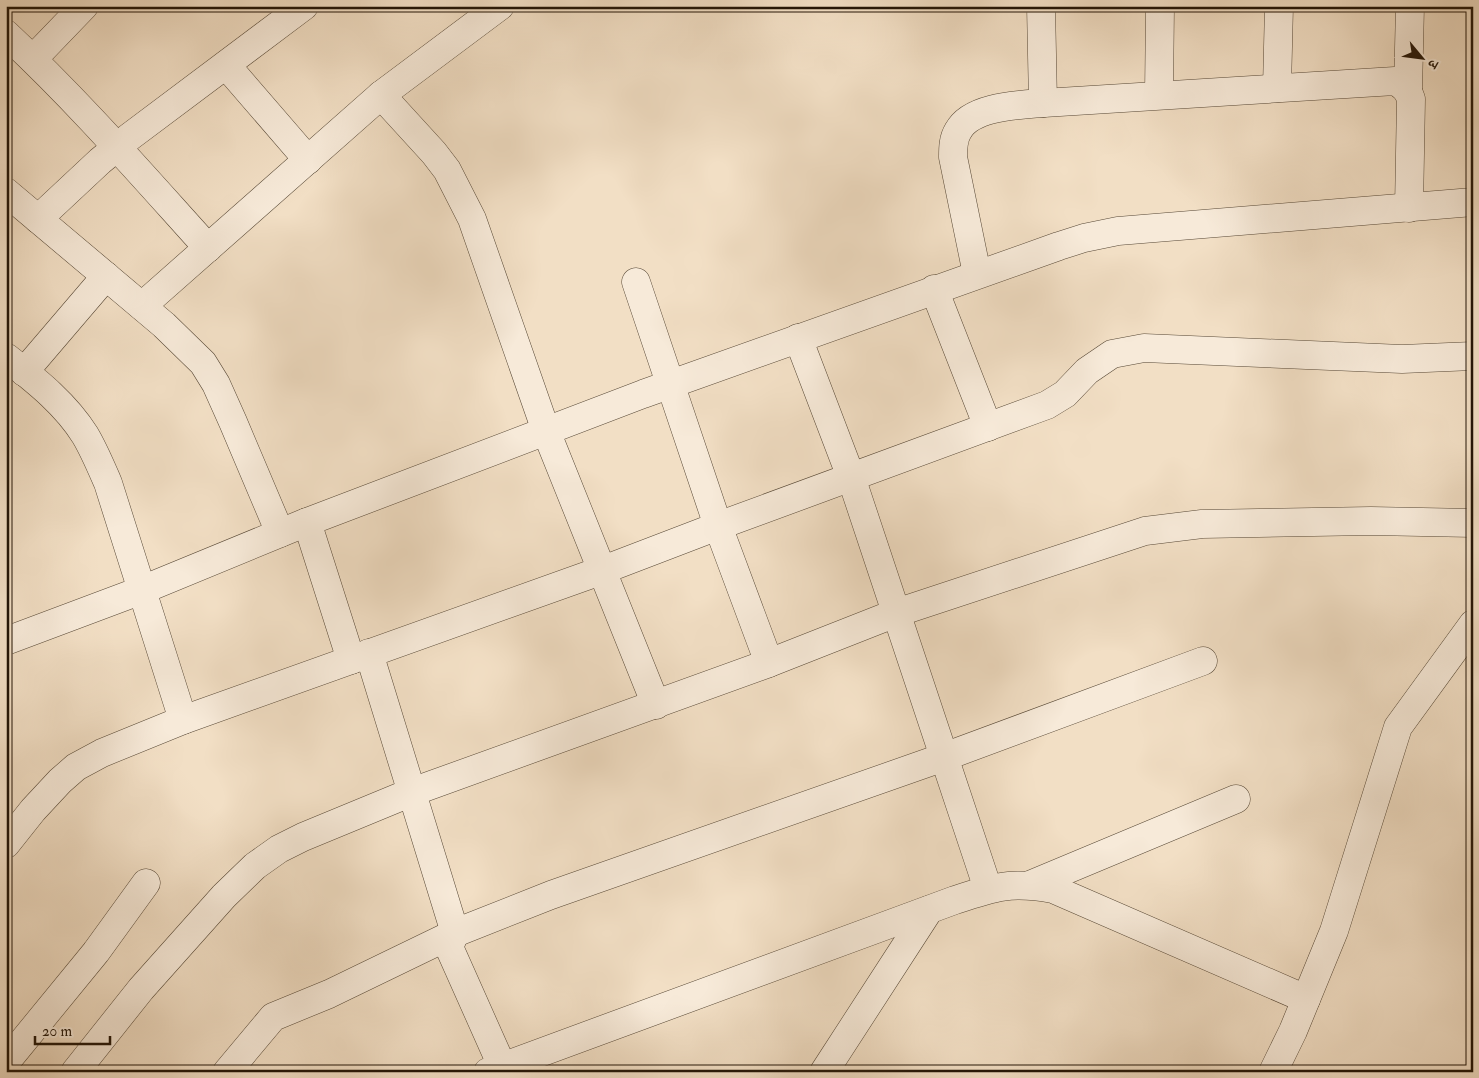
<svg xmlns="http://www.w3.org/2000/svg" width="1479" height="1078" font-family="'IM FELL Double Pica','Noto Serif Devanagari',serif">
<style>
.lines{fill:none;stroke-linecap:round;stroke-linejoin:round}
.minor-casing{stroke:#574836;stroke-width:29}
.minor{stroke:#f7ead9;stroke-width:28}
</style>
<rect width="100%" height="100%" fill="#f2dfc5"/>
<filter id="stains"><feTurbulence type="fractalNoise" baseFrequency=".004" numOctaves="4"/><feColorMatrix values="0 0 0 0 .2 0 0 0 0 .09 0 0 0 0 .02 0 0 0 .5 -.17"/></filter>
<radialGradient id="worn" r=".72"><stop offset=".6" stop-color="#630" stop-opacity="0"/><stop offset="1" stop-color="#630" stop-opacity=".3"/></radialGradient>
<g class="lines">
<defs>
<g id="minor">
<path d="M1041,6L1043,103"/>
<path d="M6,34C78,101 142,175 208,248"/>
<path d="M33,59L84,6"/>
<path d="M226,65L308,160"/>
<path d="M1277,88L1279,6"/>
<path d="M1408,91L1410,6"/>
<path d="M381,95L434,153L447,170L472,219L546,431L656,705"/>
<path d="M1159,95L1160,6"/>
<path d="M6,192L164,325L203,363L216,384L233,422L280,533"/>
<path d="M38,219L100,161L128,138L304,6"/>
<path d="M977,274L953,157C953,148 953,139 958,131C971,106 1019,105 1043,103L1395,81C1404,86 1408,90 1411,99L1409,208"/>
<path d="M636,282L718,526L769,663"/>
<path d="M934,289L988,427"/>
<path d="M142,306L381,95L500,6"/>
<path d="M798,338L851,477L988,889"/>
<path d="M6,357C35,380 65,403 85,435C94,450 101,467 108,483L183,720"/>
<path d="M24,372L106,276"/>
<path d="M307,522L351,660"/>
<path d="M6,641L142,590L307,522L643,394L1059,246L1084,238L1118,231L1473,202"/>
<path d="M369,653L455,933L449,947L502,1066"/>
<path d="M6,844L33,810L60,781L76,767L102,753L183,720L603,570L718,526L1047,405L1065,394L1087,371L1112,354L1144,348L1402,359L1473,356"/>
<path d="M1030,885L1236,799"/>
<path d="M6,1062L96,952L146,883"/>
<path d="M75,1072L141,989L224,896L255,866L279,849L303,837L412,792L769,663L896,613L1145,531L1202,524L1371,521L1473,523"/>
<path d="M227,1072L273,1017L329,994L455,933L551,895L944,757L1203,661"/>
<path d="M488,1072L955,900C994,887 1011,881 1053,889L1306,999"/>
<path d="M824,1072L929,910"/>
<path d="M1273,1072L1293,1031L1334,931L1398,727L1473,624"/>
</g>
</defs>
<use href="#minor" class="minor-casing"/>
<use href="#minor" class="minor"/>
</g>
<rect width="1479" height="1078" fill="none" stroke="#f2dfc5" stroke-width="25"/>
<rect x="8" y="8" width="1464" height="1063" fill="none" stroke="#231507" stroke-width="2.5"/>
<rect x="12" y="12" width="1454" height="1053" fill="none" stroke="#231507"/>
<g transform="translate(1422 58) rotate(119)" stroke="#f7ead9" stroke-width="4" paint-order="stroke">
<path d="M0-4L9 19L0 12L-9 19Z" fill="#231507"/>
<text y="-8" font-size="14" font-weight="bold" text-anchor="middle" fill="#231507">उ</text>
</g>
<path d="M35 1036v8h75v-8" fill="none" stroke="#231507" stroke-width="2.5"/>
<text x="42" y="1036" font-size="15" fill="#231507" stroke="#f7ead9" stroke-width="4" paint-order="stroke">20 m</text>
<rect width="100%" height="100%" filter="url(#stains)"/>
<rect width="100%" height="100%" fill="url(#worn)"/>
</svg>
